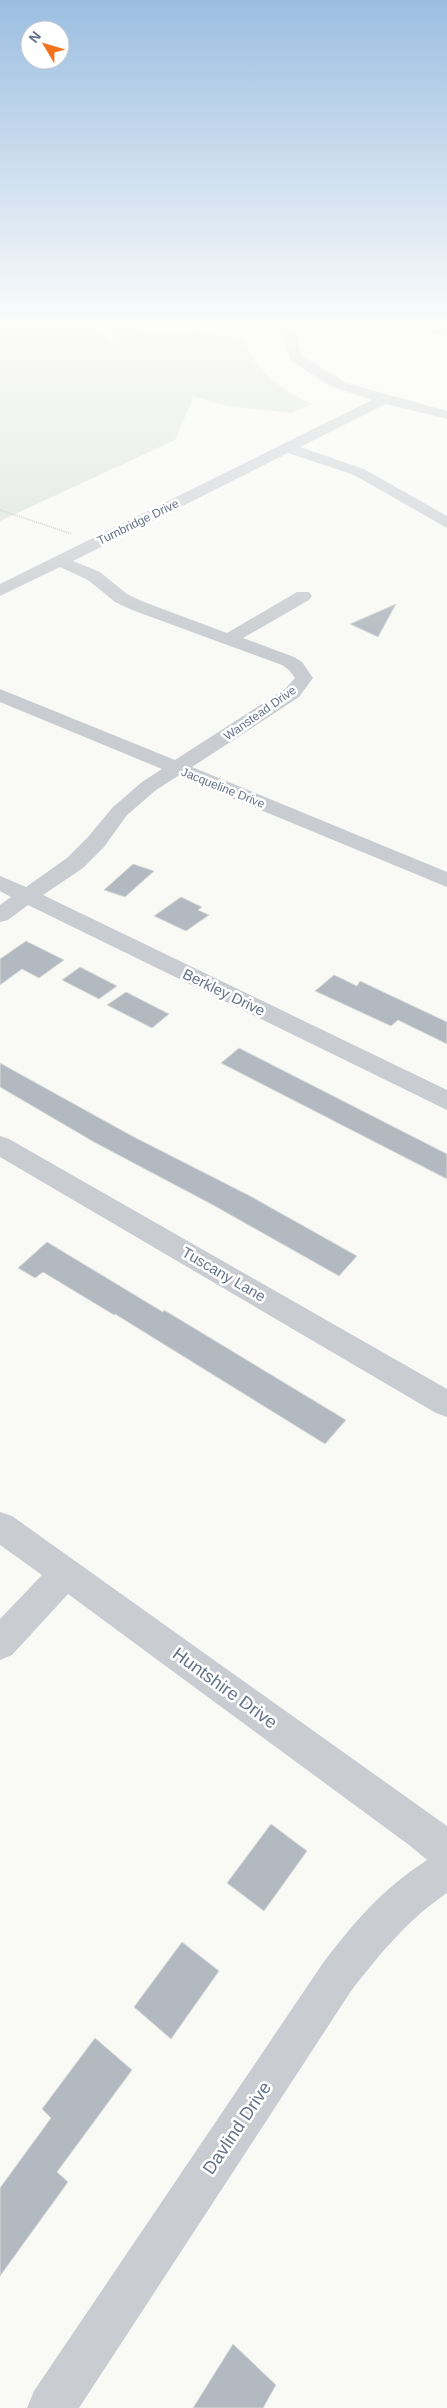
<svg xmlns="http://www.w3.org/2000/svg" width="447" height="2408" font-family="Helvetica,sans-serif">
<style>
.green{fill:#d9e1d7}
.building{fill:#b3b9c1;stroke:#dadbd8}
.lines{fill:none;stroke-linecap:round;stroke-linejoin:round}
.path{stroke:#c0c2c5;stroke-width:2;stroke-dasharray:1 1;stroke-linecap:butt}
.minor{fill:#c9ccd0;fill-rule:evenodd}
.labels{text-anchor:middle;dominant-baseline:central;stroke-width:5;stroke-linejoin:round;paint-order:stroke}
.far-street-label{font-size:12px;fill:#65738a;stroke:#fff}
.street-label{font-size:15px;fill:#65738a;stroke:#fff}
.near-street-label{font-size:18px;fill:#65738a;stroke:#fff}
</style>
<rect width="100%" height="100%" fill="#f9f9f6"/>
<path class="green" d="M0,323H84L125,349L104,329L116,326L162,334L198,330L245,340C252,370 284,391 311,404L292,413L227,406L190,395L193,398L175,440L0,521Z"/>
<g class="building">
<path d="M396,604L378,637L350,624Z"/>
<path d="M133,864L154,871L125,897L104,890Z"/>
<path d="M181,897L202,907L198,910L209,915L186,931L154,916Z"/>
<path d="M26,941L64,960L39,978L22,969L0,985V959Z"/>
<path d="M80,967L117,986L99,999L62,980Z"/>
<path d="M334,975L357,986L360,981L447,1022V1044L398,1020L391,1026L315,991Z"/>
<path d="M126,992L169,1014L152,1028L107,1005Z"/>
<path d="M239,1048L447,1154V1179L221,1063Z"/>
<path d="M0,1063L132,1136L250,1196L357,1256L339,1276L213,1205L94,1142L0,1087Z"/>
<path d="M47,1242L163,1312L164,1310L346,1420L325,1444L115,1314L114,1315L43,1272L35,1278L18,1268Z"/>
<path d="M271,1824L307,1851L264,1911L227,1883Z"/>
<path d="M182,1942L219,1971L171,2039L134,2007Z"/>
<path d="M95,2038L132,2070L57,2172L68,2182L0,2276V2188L51,2118L42,2109Z"/>
<path d="M233,2344L276,2385L263,2408H193Z"/>
</g>
<g class="lines">
<path class="path" d="M0,510L72,534"/>
<g class="minor">
<path d="M290,323H302L296,335L301,355L346,383L447,411V419L386,404L300,447L364,469L447,516V528L354,475L288,453L73,561L100,572L127,594L144,602L227,633L297,592H309L312,596L309,600L243,638L294,657L302,662L313,678L299,697L192,767L447,872V887L178,776L156,790L127,815L104,847L83,868L43,895L447,1090V1110L28,905L8,920L0,922V905L11,897L0,891V876L26,887L67,858L88,837L113,807L142,782L162,769L0,702V689L175,760L285,689L295,678L289,670L282,665L132,610L115,602L88,580L60,567L0,596V584L372,400L330,386L290,360L284,335Z"/>
<path d="M393,323H417L447,328V336L399,327Z"/>
<path d="M0,1136L9,1139L447,1389V1417L436,1413L0,1157Z"/>
<path d="M0,1512L12,1516L447,1826V1893C408,1919 380,1954 351,1991L79,2408H27L34,2391L323,1963C356,1920 381,1890 427,1860L409,1845L68,1594L12,1655L0,1660V1619L42,1575L0,1545Z"/>
</g>
</g>
<linearGradient id="sky" x2="0" y2="1"><stop stop-color="#9bbee1"/><stop offset="0.49" stop-color="#fcfcfb"/><stop offset="1" stop-color="#fcfcfb" stop-opacity="0"/></linearGradient>
<rect width="447" height="660" fill="url(#sky)"/>
<g class="labels">
<g class="far-street-label">
<text transform="translate(138 522) rotate(-26)">Turnbridge Drive</text>
<text transform="translate(260 713) rotate(-35)">Wanstead Drive</text>
<text transform="translate(223 788) rotate(22)">Jacqueline Drive</text>
</g>
<g class="street-label">
<text transform="translate(224 992) rotate(26)">Berkley Drive</text>
<text transform="translate(224 1274) rotate(30)">Tuscany Lane</text>
</g>
<g class="near-street-label">
<text transform="translate(225 1688) rotate(36)">Huntshire Drive</text>
<text transform="translate(237 2128) rotate(-56)">Davlind Drive</text>
</g>
</g>
<g transform="translate(45 45) rotate(308)"><circle r="24" fill="#ffffff" stroke="#c1c7d0"/>
<path d="M0-4L9 19L0 12L-9 19Z" fill="#f3731c"/>
<text y="-8" font-size="14" font-weight="bold" text-anchor="middle" fill="#65738a">N</text>
</g>
</svg>
